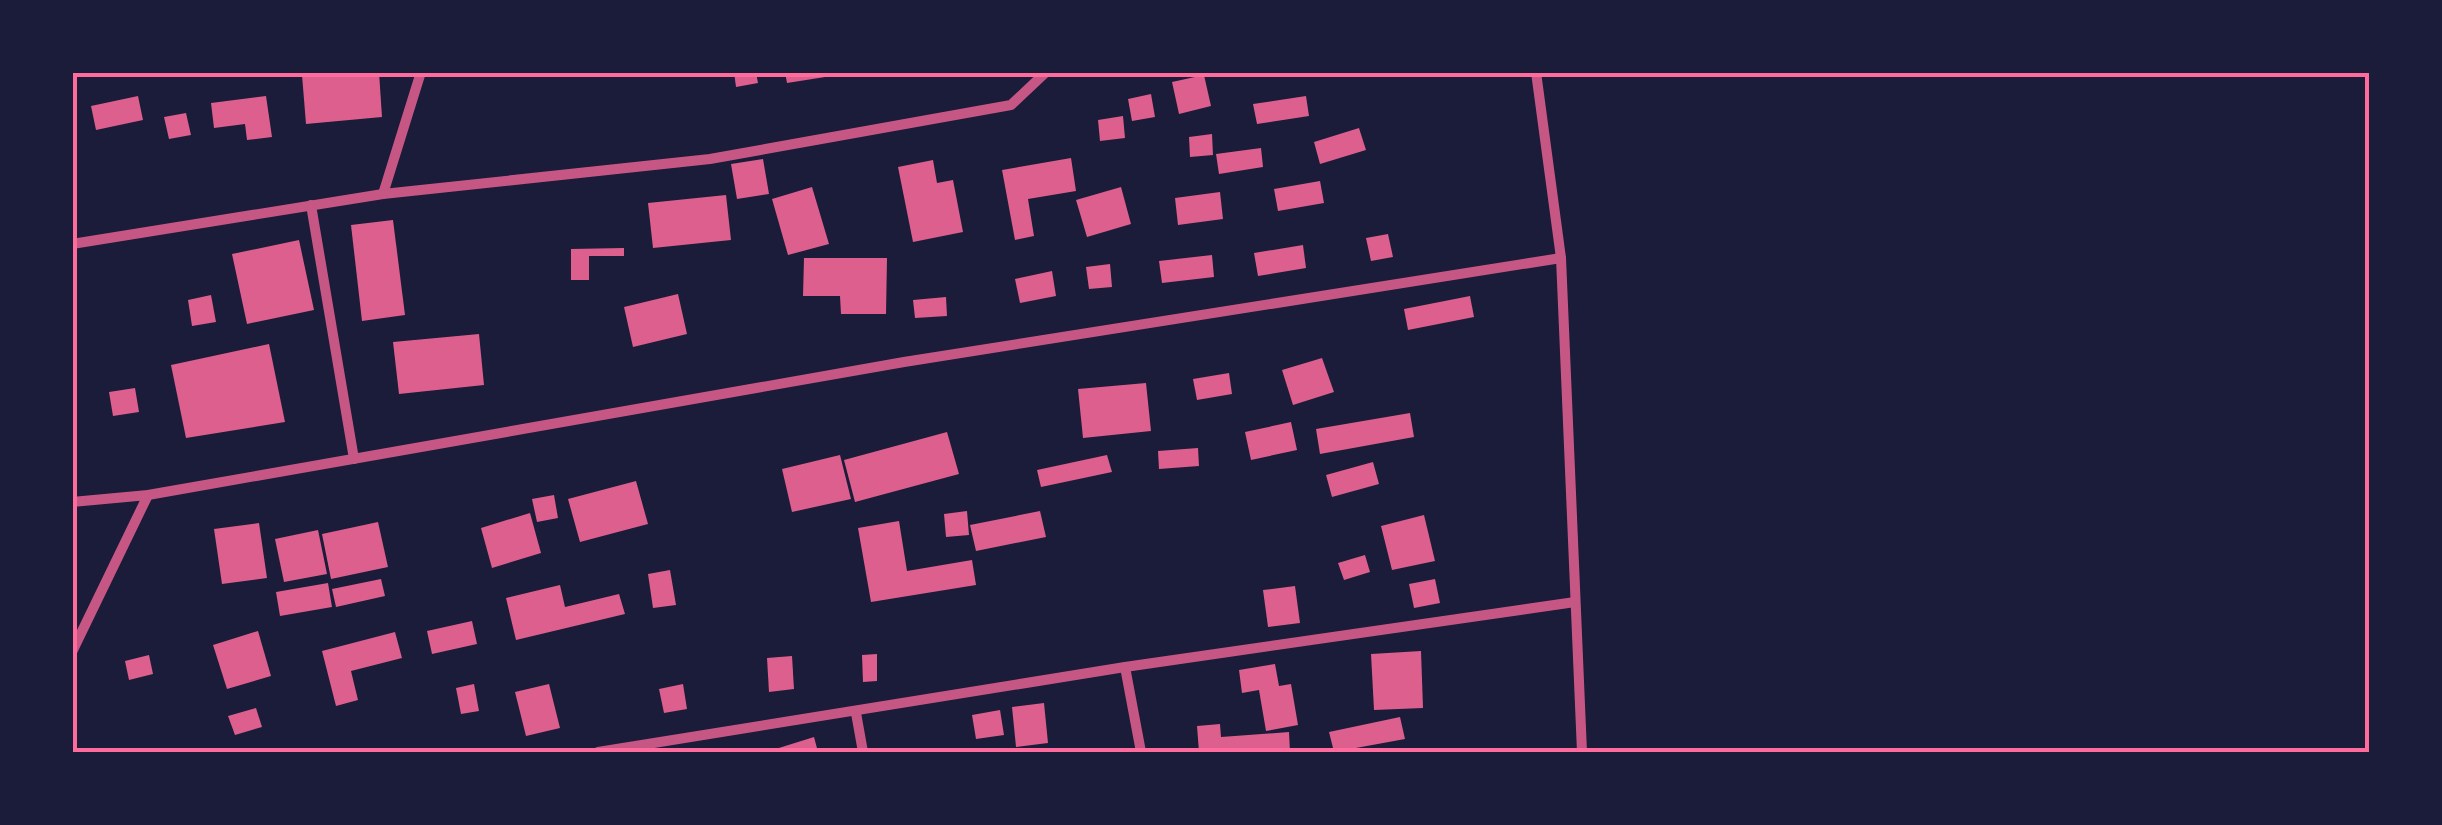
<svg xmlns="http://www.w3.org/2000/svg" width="2442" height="825" font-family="Barlow,sans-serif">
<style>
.building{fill:#dd5f8e}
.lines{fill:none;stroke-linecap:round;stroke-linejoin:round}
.minor{stroke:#c65784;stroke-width:10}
.neatline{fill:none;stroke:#ff6b9d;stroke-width:4}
</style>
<rect width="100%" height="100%" fill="#1b1b3a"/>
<g class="building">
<path d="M379,72L382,117L306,124L302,75Z"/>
<path d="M734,72H756L758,83L736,87Z"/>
<path d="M785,72H838V75L787,83Z"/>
<path d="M1204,75L1211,106L1179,114L1172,82Z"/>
<path d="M1151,94L1155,117L1132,121L1128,99Z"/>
<path d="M138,96L143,120L96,130L91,106Z"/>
<path d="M266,96L272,137L247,140L245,124L214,128L211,103Z"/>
<path d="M1306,96L1309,116L1257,124L1253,104Z"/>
<path d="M186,113L191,135L169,139L164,117Z"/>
<path d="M1123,116L1125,138L1100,141L1098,120Z"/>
<path d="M1359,128L1366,150L1320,164L1314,142Z"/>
<path d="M1212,134L1213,155L1190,157L1189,137Z"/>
<path d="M1261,148L1263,167L1219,174L1216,154Z"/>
<path d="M1071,158L1076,191L1028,199L1034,236L1015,240L1002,170Z"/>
<path d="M763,159L769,194L737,199L731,164Z"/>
<path d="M933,160L937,183L953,180L963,232L913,242L898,167Z"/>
<path d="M1320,181L1324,203L1278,211L1274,189Z"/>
<path d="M812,187L829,244L788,255L772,199Z"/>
<path d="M1121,187L1131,224L1087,237L1076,200Z"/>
<path d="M1220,192L1223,219L1178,225L1175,198Z"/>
<path d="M726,195L731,240L653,248L648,203Z"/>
<path d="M393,220L405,315L362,321L351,225Z"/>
<path d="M1388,234L1393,257L1371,261L1366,238Z"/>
<path d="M299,240L314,310L247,324L232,254Z"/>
<path d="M1303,245L1306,268L1258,276L1254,253Z"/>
<path d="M624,248V256H589V280H571V249Z"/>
<path d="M1212,255L1214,277L1162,283L1159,261Z"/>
<path d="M804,258H887L886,314H841L840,296H803Z"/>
<path d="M1110,264L1112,287L1089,289L1086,267Z"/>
<path d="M1052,271L1056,296L1020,303L1015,279Z"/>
<path d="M678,294L687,334L633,347L624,307Z"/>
<path d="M211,295L216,322L192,326L188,300Z"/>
<path d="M1470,296L1474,317L1408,330L1404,309Z"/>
<path d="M946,297L947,316L915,318L913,300Z"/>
<path d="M479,334L484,385L399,394L393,342Z"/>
<path d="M269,344L285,422L186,438L171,365Z"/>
<path d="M1322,358L1334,392L1293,405L1282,370Z"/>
<path d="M1229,373L1232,394L1197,400L1193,379Z"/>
<path d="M1146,383L1151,431L1083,438L1078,389Z"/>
<path d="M135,388L139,412L113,416L109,392Z"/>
<path d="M1410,413L1414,437L1320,454L1316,429Z"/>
<path d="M1291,422L1297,450L1251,460L1245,432Z"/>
<path d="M947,432L959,474L855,502L844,460Z"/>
<path d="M1198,448L1199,466L1159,469L1158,451Z"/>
<path d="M840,455L851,499L792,512L782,469Z"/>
<path d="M1107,455L1112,472L1041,487L1037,470Z"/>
<path d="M1373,462L1379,484L1332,497L1326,475Z"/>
<path d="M636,481L648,524L580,542L568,499Z"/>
<path d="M554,495L558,518L537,522L532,499Z"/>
<path d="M967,511L969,535L946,537L944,514Z"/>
<path d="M1040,511L1046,537L976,551L970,525Z"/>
<path d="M530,513L541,553L492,568L481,528Z"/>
<path d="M1424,515L1435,561L1392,570L1381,526Z"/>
<path d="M899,521L907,571L972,560L976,585L871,602L858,528Z"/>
<path d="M378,522L388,567L331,579L322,534Z"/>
<path d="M259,523L267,578L222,584L214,529Z"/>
<path d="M318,530L327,574L284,582L275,539Z"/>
<path d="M1365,555L1370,572L1344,580L1338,563Z"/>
<path d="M670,570L676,605L653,608L648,574Z"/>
<path d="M381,579L385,596L336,607L332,589Z"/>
<path d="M1435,579L1440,603L1414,608L1409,584Z"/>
<path d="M328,583L332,607L280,616L276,592Z"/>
<path d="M560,585L565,607L619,594L625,614L516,640L506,598Z"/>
<path d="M1295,586L1300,623L1268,627L1263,590Z"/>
<path d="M472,621L477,644L432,654L427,631Z"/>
<path d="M258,631L271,676L227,689L213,645Z"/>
<path d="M395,632L402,658L351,671L358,700L336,706L322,651Z"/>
<path d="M1421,651L1423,708L1374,710L1371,654Z"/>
<path d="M877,654V681L863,682L862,655Z"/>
<path d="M149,655L153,674L129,680L125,661Z"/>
<path d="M792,656L794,689L769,692L767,658Z"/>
<path d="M1275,664L1279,686L1291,684L1298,725L1266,731L1259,690L1242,693L1239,670Z"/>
<path d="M474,684L479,711L461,714L456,688Z"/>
<path d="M549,684L560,728L526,736L515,692Z"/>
<path d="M683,684L687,709L664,713L659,689Z"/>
<path d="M1044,703L1048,743L1016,747L1012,707Z"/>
<path d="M256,708L262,727L235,735L228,716Z"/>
<path d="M1000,710L1004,735L976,739L972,715Z"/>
<path d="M1400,717L1405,739L1334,752L1329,732Z"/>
<path d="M1220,724L1221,737L1289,732L1290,752H1199L1197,726Z"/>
<path d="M814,737L818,752H766Z"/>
</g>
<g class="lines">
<g class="minor">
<path d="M1536,72L1561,258L1582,752"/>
<path d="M383,194L421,72"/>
<path d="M311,205L354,459"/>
<path d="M72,244L383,194L710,159L1011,105L1046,72"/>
<path d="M72,502L148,495L904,362L1561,258"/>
<path d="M72,652L148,495"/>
<path d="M1125,667L1141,752"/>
<path d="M856,713L863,752"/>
<path d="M598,752L1125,667L1575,602"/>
</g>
</g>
<rect width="2442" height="825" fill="none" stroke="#1b1b3a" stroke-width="150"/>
<rect x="75" y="75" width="2292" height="675" class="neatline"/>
</svg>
